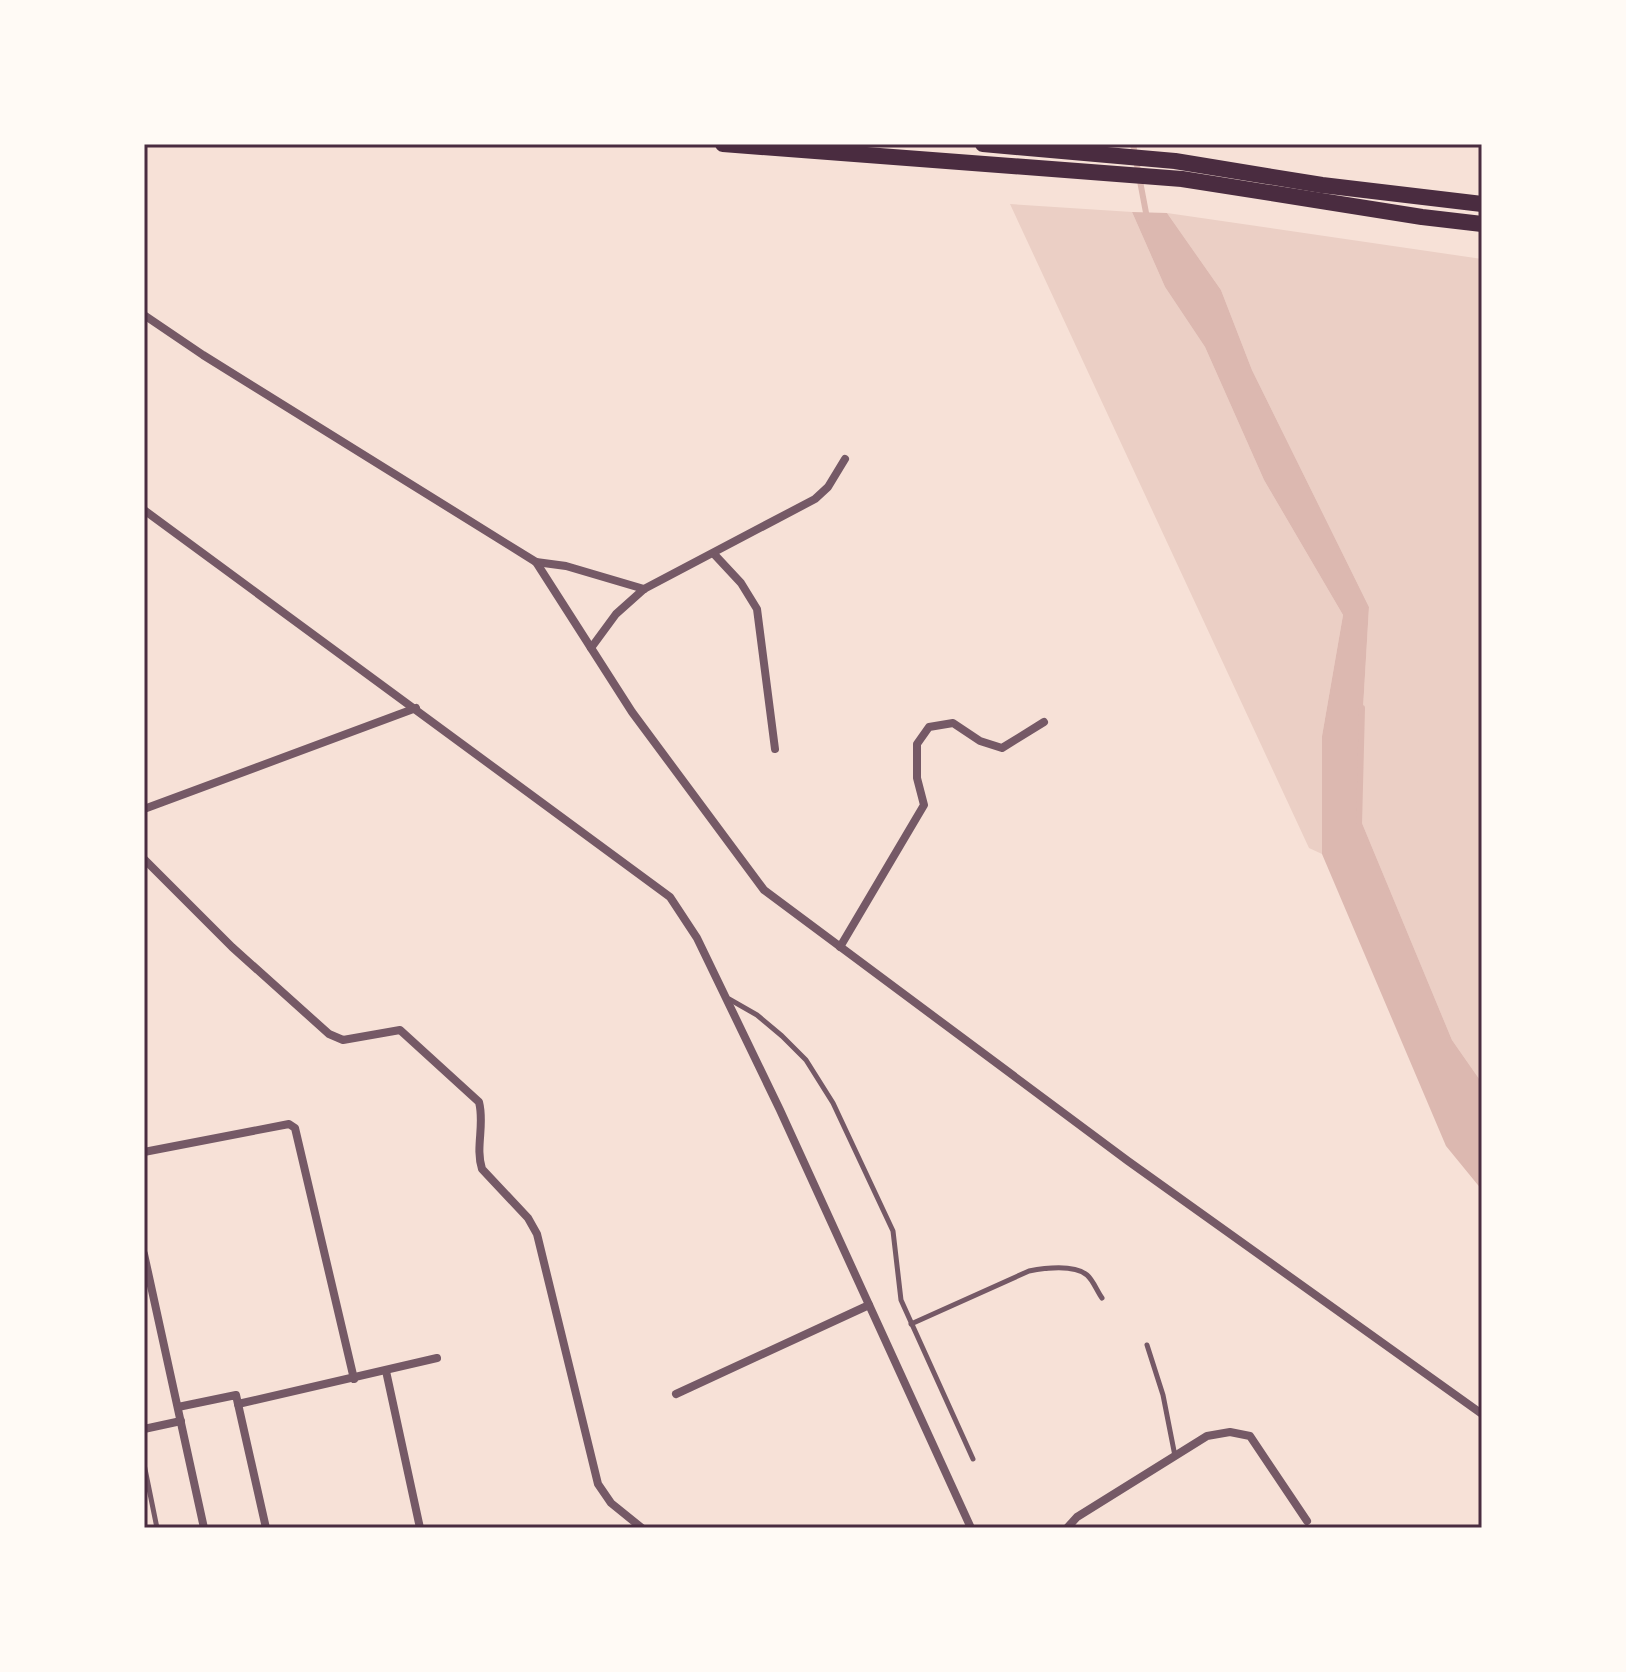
<svg xmlns="http://www.w3.org/2000/svg" width="1626" height="1672" font-family="Inter,sans-serif">
<style>
.green{fill:#ebcfc5}
.water{fill:#dcb8b0}
.lines{fill:none;stroke-linecap:round;stroke-linejoin:round}
.stream{stroke:#dcb8b0;stroke-width:6}
.service{stroke:#755966;stroke-width:5}
.minor{stroke:#755966;stroke-width:8}
.secondary{stroke:#4a2c40;stroke-width:16}
.neatline{fill:none;stroke:#4a2c40;stroke-width:3}
</style>
<rect width="100%" height="100%" fill="#f7e1d7"/>
<g class="green">
<path d="M1010,204L1132,212L1165,287L1205,347L1264,480L1343,615L1322,736V854L1309,848Z"/>
<path d="M1167,213L1482,259V1083L1452,1040L1357,811L1369,607L1252,370L1221,290Z"/>
</g>
<path class="water" d="M1132,212L1167,213L1221,290L1252,370L1369,607L1357,811L1452,1040L1482,1083V1190L1446,1146L1322,854V736L1343,615L1264,480L1205,347L1165,287Z"/>
<g class="lines">
<g class="stream">
<path d="M1133,144L1147,218"/>
<path d="M1359,825L1362,708"/>
</g>
<g class="service">
<path d="M729,999L757,1015L782,1036L806,1060L833,1103L893,1231L901,1300L973,1459"/>
<path d="M911,1324L1029,1271C1044,1268 1074,1264 1087,1275C1093,1280 1097,1291 1102,1298"/>
<path d="M1147,1345L1163,1395L1175,1456"/>
<path d="M144,1464L157,1528"/>
</g>
<g class="minor">
<path d="M144,315L203,355L536,562L632,712L764,890L1128,1161L1482,1414"/>
<path d="M144,510L670,897L697,938L780,1110L971,1528"/>
<path d="M714,554L741,583L757,609L775,749"/>
<path d="M536,562L566,566L644,589"/>
<path d="M591,648L616,614L644,589L815,499L828,487L845,459"/>
<path d="M144,809L416,708"/>
<path d="M144,859L232,947L329,1034L343,1040L400,1030L479,1102C485,1125 475,1147 482,1169L528,1218L537,1234L598,1484L611,1503L642,1528"/>
<path d="M840,947L924,805L917,778V744L929,727L953,723L980,741L1002,748L1044,722"/>
<path d="M144,1152L289,1124L295,1128L354,1379"/>
<path d="M144,1254L204,1528"/>
<path d="M386,1371L420,1528"/>
<path d="M676,1394L869,1305"/>
<path d="M238,1404L437,1358"/>
<path d="M178,1407L236,1395L266,1528"/>
<path d="M144,1429L181,1421"/>
<path d="M1067,1528L1077,1517L1207,1436L1230,1432L1250,1436L1307,1521"/>
</g>
<g class="secondary">
<path d="M723,144L1182,179L1422,217L1482,224"/>
<path d="M983,144L1175,161L1322,185L1482,204"/>
</g>
</g>
<rect width="1626" height="1672" fill="none" stroke="#fffaf5" stroke-width="292"/>
<rect x="146" y="146" width="1334" height="1380" class="neatline"/>
</svg>
